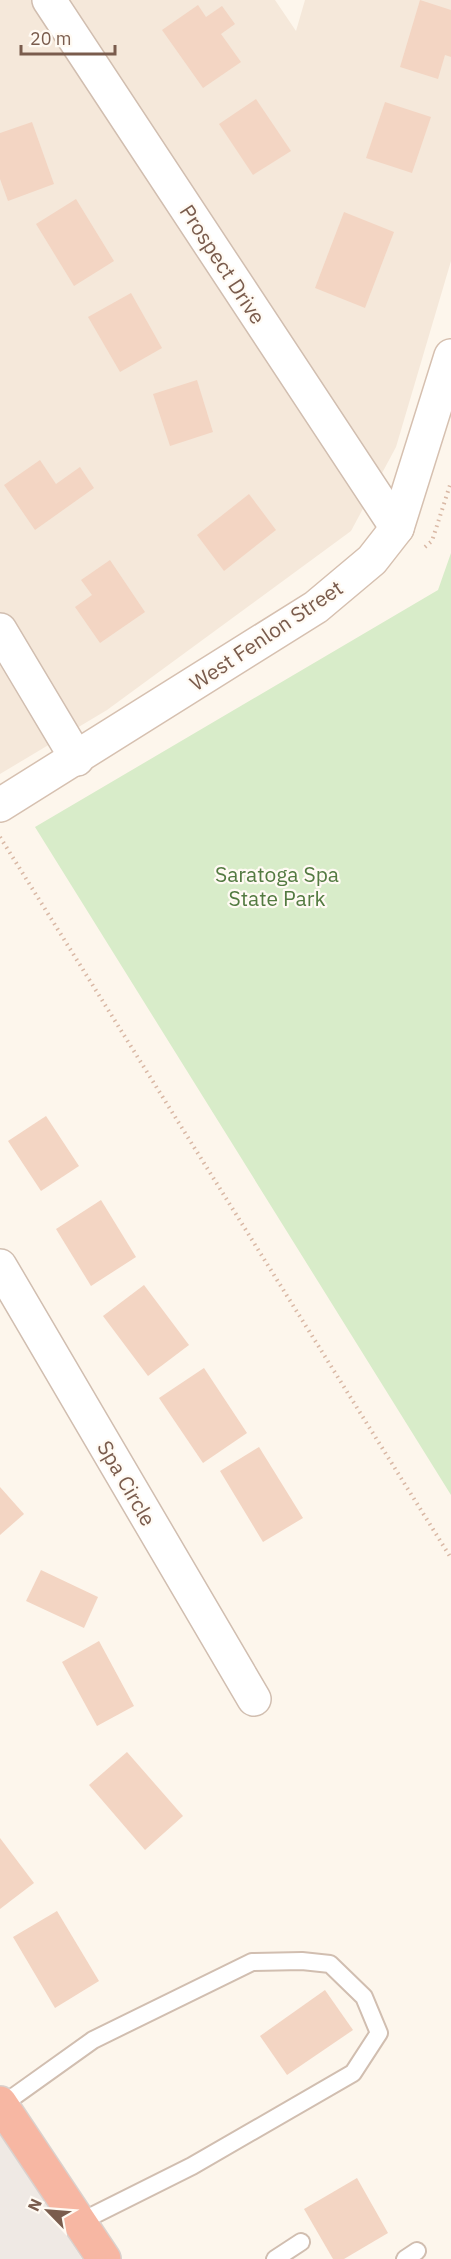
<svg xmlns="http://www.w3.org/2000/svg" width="451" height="2259" font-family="'IBM Plex Sans',sans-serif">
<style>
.residential{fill:#f5e8da}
.industrial{fill:#efe9e4}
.green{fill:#d8ecc9}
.building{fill:#f3d5c3}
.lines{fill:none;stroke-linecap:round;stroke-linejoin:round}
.lane-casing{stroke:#d1beb0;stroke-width:20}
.street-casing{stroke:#d1beb0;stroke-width:36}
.secondary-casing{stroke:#d6c0b0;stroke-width:36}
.highway-casing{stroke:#dad1cd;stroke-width:36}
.path{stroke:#d9b8a5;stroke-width:4;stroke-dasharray:1.5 4.5;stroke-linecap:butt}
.lane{stroke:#fff;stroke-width:16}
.street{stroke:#fff;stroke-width:33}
.secondary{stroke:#fff;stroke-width:33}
.highway{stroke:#f7b7a3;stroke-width:33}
.labels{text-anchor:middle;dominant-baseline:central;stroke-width:4.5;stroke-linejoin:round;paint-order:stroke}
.street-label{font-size:21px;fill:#7a5c4d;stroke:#fffaf3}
.park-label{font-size:21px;fill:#537a41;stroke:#fffaf3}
</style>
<rect width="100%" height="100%" fill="#fdf6ec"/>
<path class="residential" d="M0,0H275L296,31L305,0H451V261L396,447L351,531L107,710L0,774Z"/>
<path class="industrial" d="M0,2132L82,2259H0Z"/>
<path class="green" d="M451,553V1495L35,827L438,590Z"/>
<g class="building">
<path d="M420,0L451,10V57L445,55L438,79L400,67Z"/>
<path d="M198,5L206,17L222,6L235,24L221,34L241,62L203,88L162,30Z"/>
<path d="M256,99L291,151L253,175L219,124Z"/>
<path d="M385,102L431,117L412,173L366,158Z"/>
<path d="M32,122L54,184L8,201L0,179V133Z"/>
<path d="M76,199L114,261L74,286L36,224Z"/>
<path d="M344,212L394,232L365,308L315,288Z"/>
<path d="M131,293L162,348L120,372L88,317Z"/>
<path d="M197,380L213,432L170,446L153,394Z"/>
<path d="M40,460L56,484L80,467L94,488L35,530L4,485Z"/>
<path d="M249,494L276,530L224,571L197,535Z"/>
<path d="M110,560L145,612L100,643L75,607L92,595L81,580Z"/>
<path d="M46,1116L79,1166L41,1191L8,1141Z"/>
<path d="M101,1200L136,1257L91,1286L56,1229Z"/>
<path d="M144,1285L189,1345L148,1376L103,1316Z"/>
<path d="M204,1368L247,1433L203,1463L159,1398Z"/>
<path d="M259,1447L303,1518L263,1542L220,1471Z"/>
<path d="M0,1487L24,1514L0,1535Z"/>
<path d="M41,1570L98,1597L84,1628L26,1601Z"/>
<path d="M99,1641L134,1706L97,1726L62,1662Z"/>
<path d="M127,1752L183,1816L145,1850L89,1785Z"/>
<path d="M0,1838L34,1883L0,1909Z"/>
<path d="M57,1911L99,1981L55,2008L13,1937Z"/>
<path d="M325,1990L353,2030L287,2075L260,2036Z"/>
<path d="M357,2178L388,2233L344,2259H333L304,2209Z"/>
</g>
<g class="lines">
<defs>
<g id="lane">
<path d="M2,2105L93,2040L252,1962L302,1961L330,1964L364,1997L379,2033L353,2073L192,2166L80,2222"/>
<path d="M275,2259L301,2242"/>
<path d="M405,2259L417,2251"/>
</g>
<g id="street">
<path d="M49,0L397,528"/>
<path d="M0,630L77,759"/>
<path d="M0,1266L254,1699"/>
</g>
<path id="secondary" d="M0,805L316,607L372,560L397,528L451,356"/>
<path id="highway" d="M0,2103L104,2259"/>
</defs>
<use href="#lane" class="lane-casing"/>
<use href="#street" class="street-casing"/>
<use href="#secondary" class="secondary-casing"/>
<use href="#highway" class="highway-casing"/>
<g class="path">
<path d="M425,547L432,541L451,482"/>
<path d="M0,837L451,1558"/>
</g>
<use href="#lane" class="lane"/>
<use href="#street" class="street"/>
<use href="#secondary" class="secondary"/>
<use href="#highway" class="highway"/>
</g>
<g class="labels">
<g class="street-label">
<text transform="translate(223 264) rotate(57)">Prospect Drive</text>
<text transform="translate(266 635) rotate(-34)">West Fenlon Street</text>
<text transform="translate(127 1483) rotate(60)">Spa Circle</text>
</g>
<g class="park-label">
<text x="277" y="874">Saratoga Spa<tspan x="277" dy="24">State Park</tspan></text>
</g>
</g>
<g transform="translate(48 2211) rotate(295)" stroke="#fffaf3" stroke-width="4.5" paint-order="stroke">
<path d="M0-4.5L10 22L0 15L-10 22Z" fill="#7a5c4d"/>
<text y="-9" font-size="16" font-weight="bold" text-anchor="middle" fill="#7a5c4d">N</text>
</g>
<path d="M21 45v9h94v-9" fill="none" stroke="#7a5c4d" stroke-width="3"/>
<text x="30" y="45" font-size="18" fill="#7a5c4d" stroke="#fffaf3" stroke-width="4.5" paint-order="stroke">20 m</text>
</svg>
